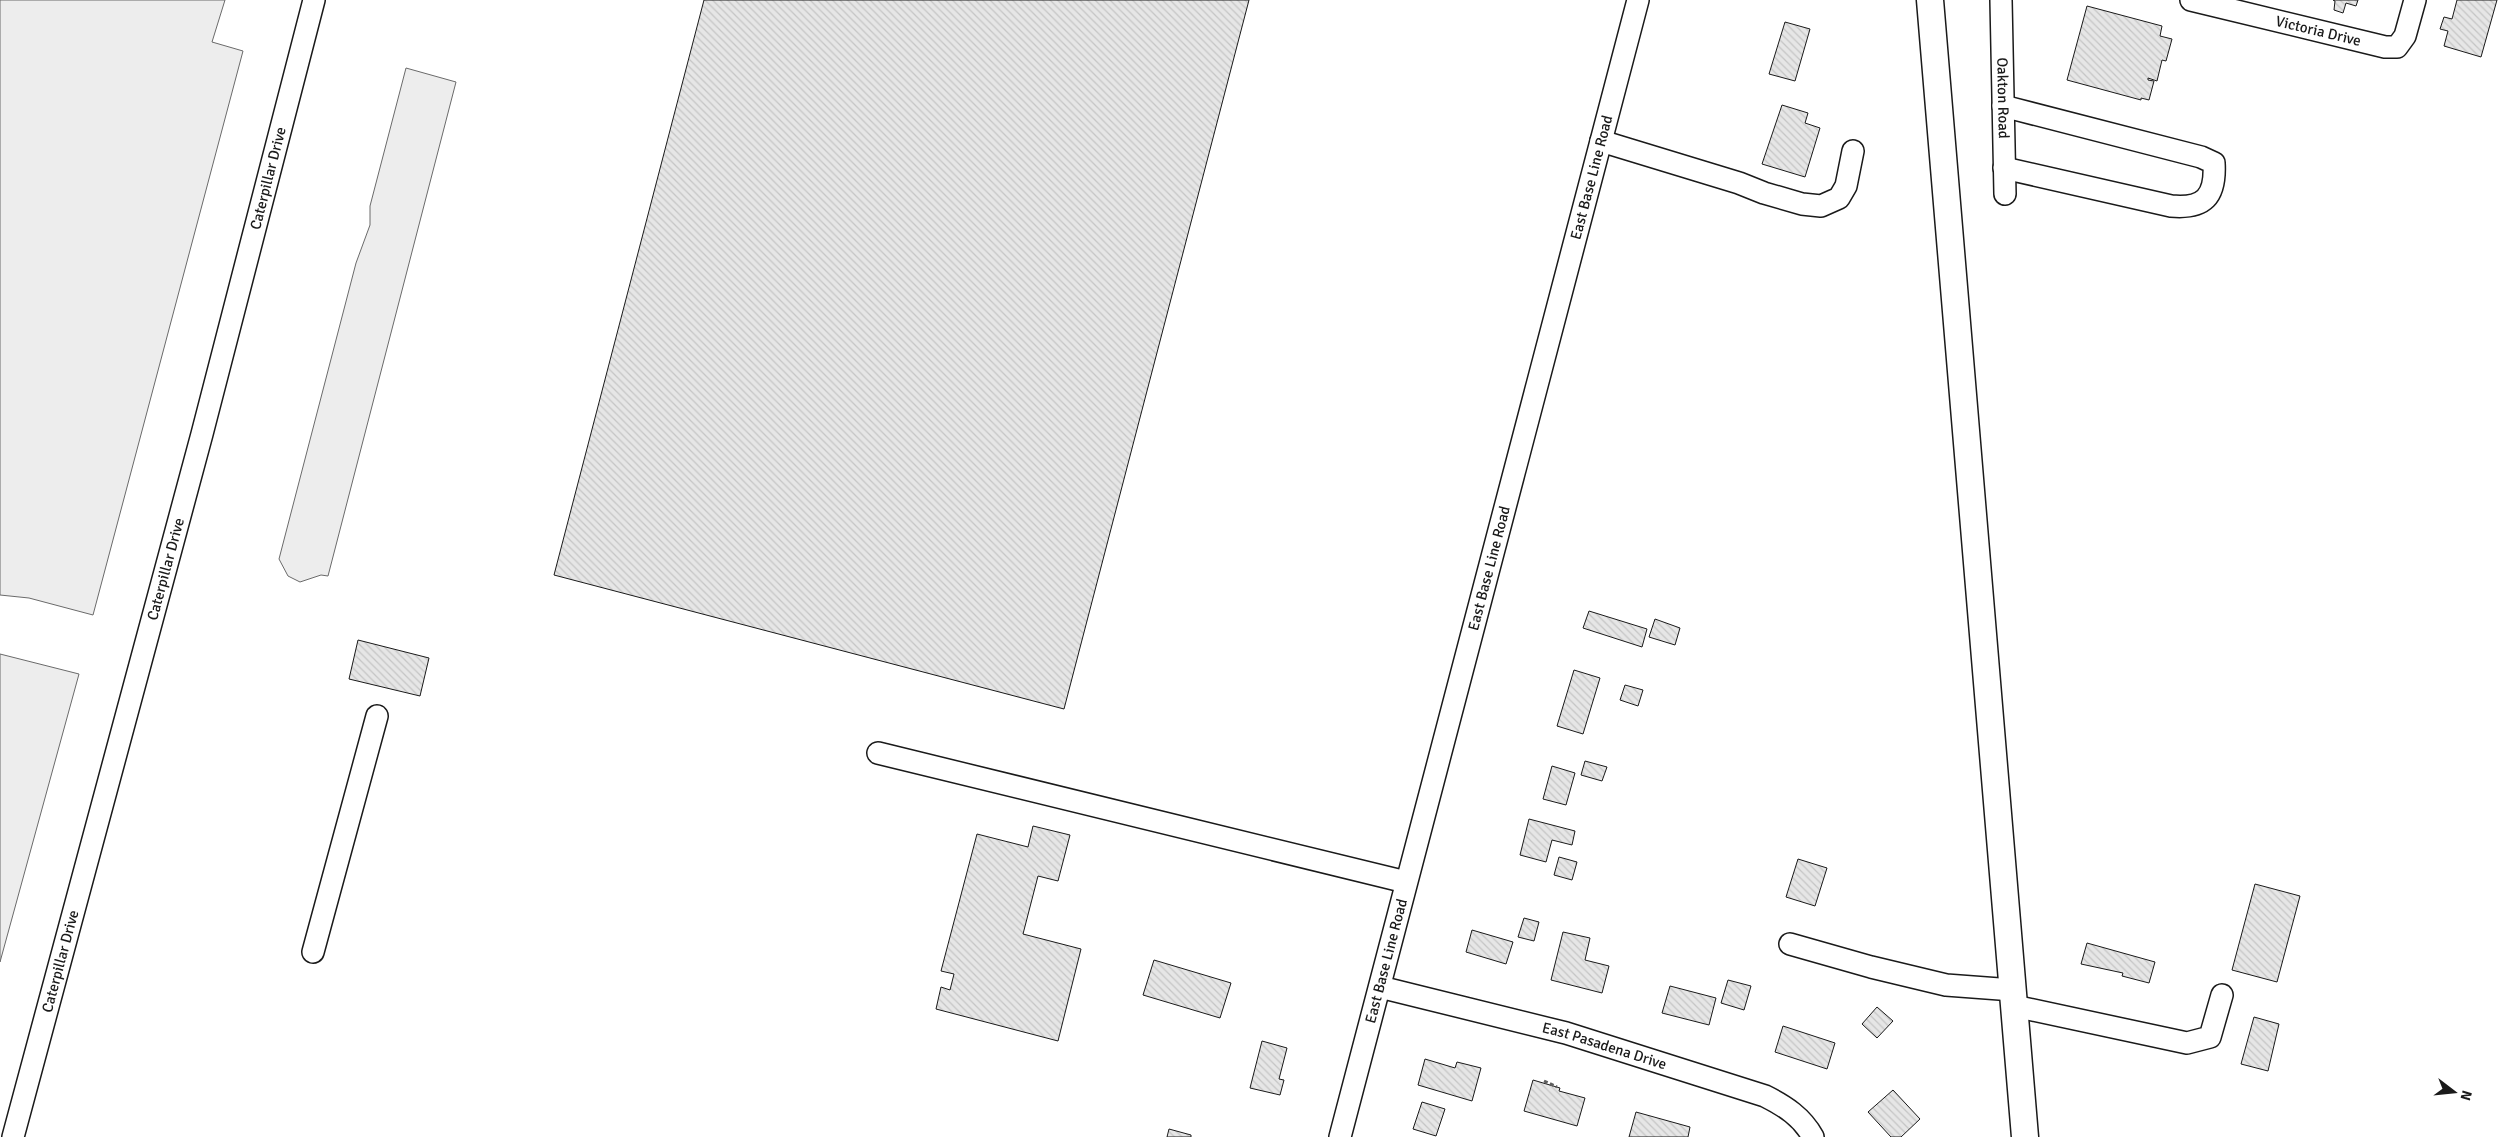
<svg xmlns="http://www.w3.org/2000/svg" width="2499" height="1137" font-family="Signika,sans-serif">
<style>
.parking{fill:#ededed;stroke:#6a6a6a}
.building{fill:url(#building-back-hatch);stroke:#1a1a1a}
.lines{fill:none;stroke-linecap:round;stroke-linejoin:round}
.minor-casing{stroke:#1a1a1a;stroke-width:24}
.major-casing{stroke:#1a1a1a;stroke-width:29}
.path{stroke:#5f5f5f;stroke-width:3;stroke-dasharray:4 2.5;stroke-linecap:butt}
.minor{stroke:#fff;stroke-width:21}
.major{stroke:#fff;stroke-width:26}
.labels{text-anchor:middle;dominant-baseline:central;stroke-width:4;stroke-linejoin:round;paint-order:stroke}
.street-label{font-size:15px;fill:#1a1a1a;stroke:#fff}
</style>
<defs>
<pattern id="building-back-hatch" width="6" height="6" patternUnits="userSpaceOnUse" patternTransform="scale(1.25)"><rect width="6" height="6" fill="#e6e6e6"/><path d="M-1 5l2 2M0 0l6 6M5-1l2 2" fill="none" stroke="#c5c5c5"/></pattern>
</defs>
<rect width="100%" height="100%" fill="#fff"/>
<g class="parking">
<path d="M0,0H225L212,42L243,51L93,615L29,598L0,595Z"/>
<path d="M406,68L456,82L328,576L321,575L300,582L288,576L279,559L356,263L370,225V206Z"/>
<path d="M0,654L79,674L0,962Z"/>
</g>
<g class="building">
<path d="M704,0H1249L1064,709L554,575Z"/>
<path d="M2333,0H2358L2356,6L2346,3L2343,13L2334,10L2335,1Z"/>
<path d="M2457,0H2497L2481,57L2444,46L2448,31L2440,29L2444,17L2452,19Z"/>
<path d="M2087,6L2162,26L2160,36L2172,39L2166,61L2162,60L2157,81L2148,78V80L2154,81L2149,100L2141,98V100L2067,80Z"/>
<path d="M1785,22L1810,29L1795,81L1769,74Z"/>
<path d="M1782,105L1808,113L1805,123L1820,128L1805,177L1762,164Z"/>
<path d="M1589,611L1647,629L1642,647L1583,628Z"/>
<path d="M1655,619L1680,628L1675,645L1649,637Z"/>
<path d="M358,640L429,658L420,696L349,679Z"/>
<path d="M1574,670L1600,678L1583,734L1557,726Z"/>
<path d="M1625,685L1643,690L1638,706L1620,700Z"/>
<path d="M1585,761L1607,767L1602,781L1581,775Z"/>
<path d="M1552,766L1575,773L1566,805L1543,799Z"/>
<path d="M1529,819L1575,831L1572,845L1552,840L1546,862L1520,855Z"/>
<path d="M1033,826L1070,835L1058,881L1038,876L1023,934L1081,949L1058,1041L936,1009L941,987L950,990L954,974L941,971L977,834L1028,847Z"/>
<path d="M1559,857L1577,862L1572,880L1554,875Z"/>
<path d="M1798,859L1827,868L1815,906L1786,897Z"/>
<path d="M2255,884L2300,896L2277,982L2232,970Z"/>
<path d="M1524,918L1539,922L1534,941L1518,937Z"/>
<path d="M1472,930L1513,942L1506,964L1466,952Z"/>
<path d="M1563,932L1590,938L1585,960L1609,966L1602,993L1551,980Z"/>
<path d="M2087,943L2155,962L2149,983L2122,976L2123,973L2081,964Z"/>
<path d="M1154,960L1231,983L1220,1018L1143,995Z"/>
<path d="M1728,980L1751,986L1744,1010L1721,1003Z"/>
<path d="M1670,986L1716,998L1709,1025L1662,1013Z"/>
<path d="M1877,1007L1893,1021L1877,1038L1862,1024Z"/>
<path d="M2254,1017L2279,1024L2268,1071L2241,1064Z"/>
<path d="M1783,1026L1835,1043L1827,1069L1775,1052Z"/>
<path d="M1262,1041L1287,1048L1279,1079L1284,1080L1280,1095L1250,1088Z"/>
<path d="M1425,1059L1455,1068L1457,1062L1481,1068L1472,1101L1418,1085Z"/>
<path d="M1533,1080L1560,1088L1559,1091L1585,1098L1577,1126L1524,1111Z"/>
<path d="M1893,1090L1920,1119L1901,1137H1891L1868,1112Z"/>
<path d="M1422,1102L1445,1109L1436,1136L1413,1129Z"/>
<path d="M1636,1112L1690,1127L1688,1137H1629Z"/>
<path d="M1169,1129L1191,1135V1137H1167Z"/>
</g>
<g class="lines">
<defs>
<g id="minor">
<path id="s1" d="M2001,0L2005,194"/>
<path id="s2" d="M2191,0L2385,47H2397L2405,36L2415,0"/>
<path d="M2003,106L2201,157L2214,163C2216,197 2204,209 2171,206L2004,168"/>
<path d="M1601,141L1739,183L1764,193L1802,204L1821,206L1839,198L1846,186L1853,151"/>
<path d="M878,753L1406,882"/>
<path d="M1790,944L1871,967L1946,985L2013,990"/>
<path d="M313,952L377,716"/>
<path id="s3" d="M1380,987L1566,1033L1765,1096C1785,1106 1802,1117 1813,1137"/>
<path d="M2014,1006L2187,1043L2210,1037L2222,995"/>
<path id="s4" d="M13,1137L202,434L314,0"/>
<path id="s5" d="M1340,1137L1638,0"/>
</g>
<path id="major" d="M1930,0L2025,1137"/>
</defs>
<use href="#minor" class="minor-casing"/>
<use href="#major" class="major-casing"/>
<path class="path" d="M1544,1081L1557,1087"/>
<use href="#minor" class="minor"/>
<use href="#major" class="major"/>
</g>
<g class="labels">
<g class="street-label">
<text stroke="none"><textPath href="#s2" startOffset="131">Victoria Drive</textPath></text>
<text stroke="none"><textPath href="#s1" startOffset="98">Oakton Road</textPath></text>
<text stroke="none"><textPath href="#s4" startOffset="992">Caterpillar Drive</textPath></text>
<text stroke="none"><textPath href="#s5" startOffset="992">East Base Line Road</textPath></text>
<text stroke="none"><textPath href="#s5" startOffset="588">East Base Line Road</textPath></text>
<text stroke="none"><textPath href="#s4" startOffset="588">Caterpillar Drive</textPath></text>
<text stroke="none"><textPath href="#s4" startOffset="182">Caterpillar Drive</textPath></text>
<text stroke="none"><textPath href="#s5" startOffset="182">East Base Line Road</textPath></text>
<text stroke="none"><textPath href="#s3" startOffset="232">East Pasadena Drive</textPath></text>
</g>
</g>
<g transform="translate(2454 1092) rotate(106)" stroke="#ffffff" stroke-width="4" paint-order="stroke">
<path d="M0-4L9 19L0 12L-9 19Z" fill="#1a1a1a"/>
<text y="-8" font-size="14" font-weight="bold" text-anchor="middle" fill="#1a1a1a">N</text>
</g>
</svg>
